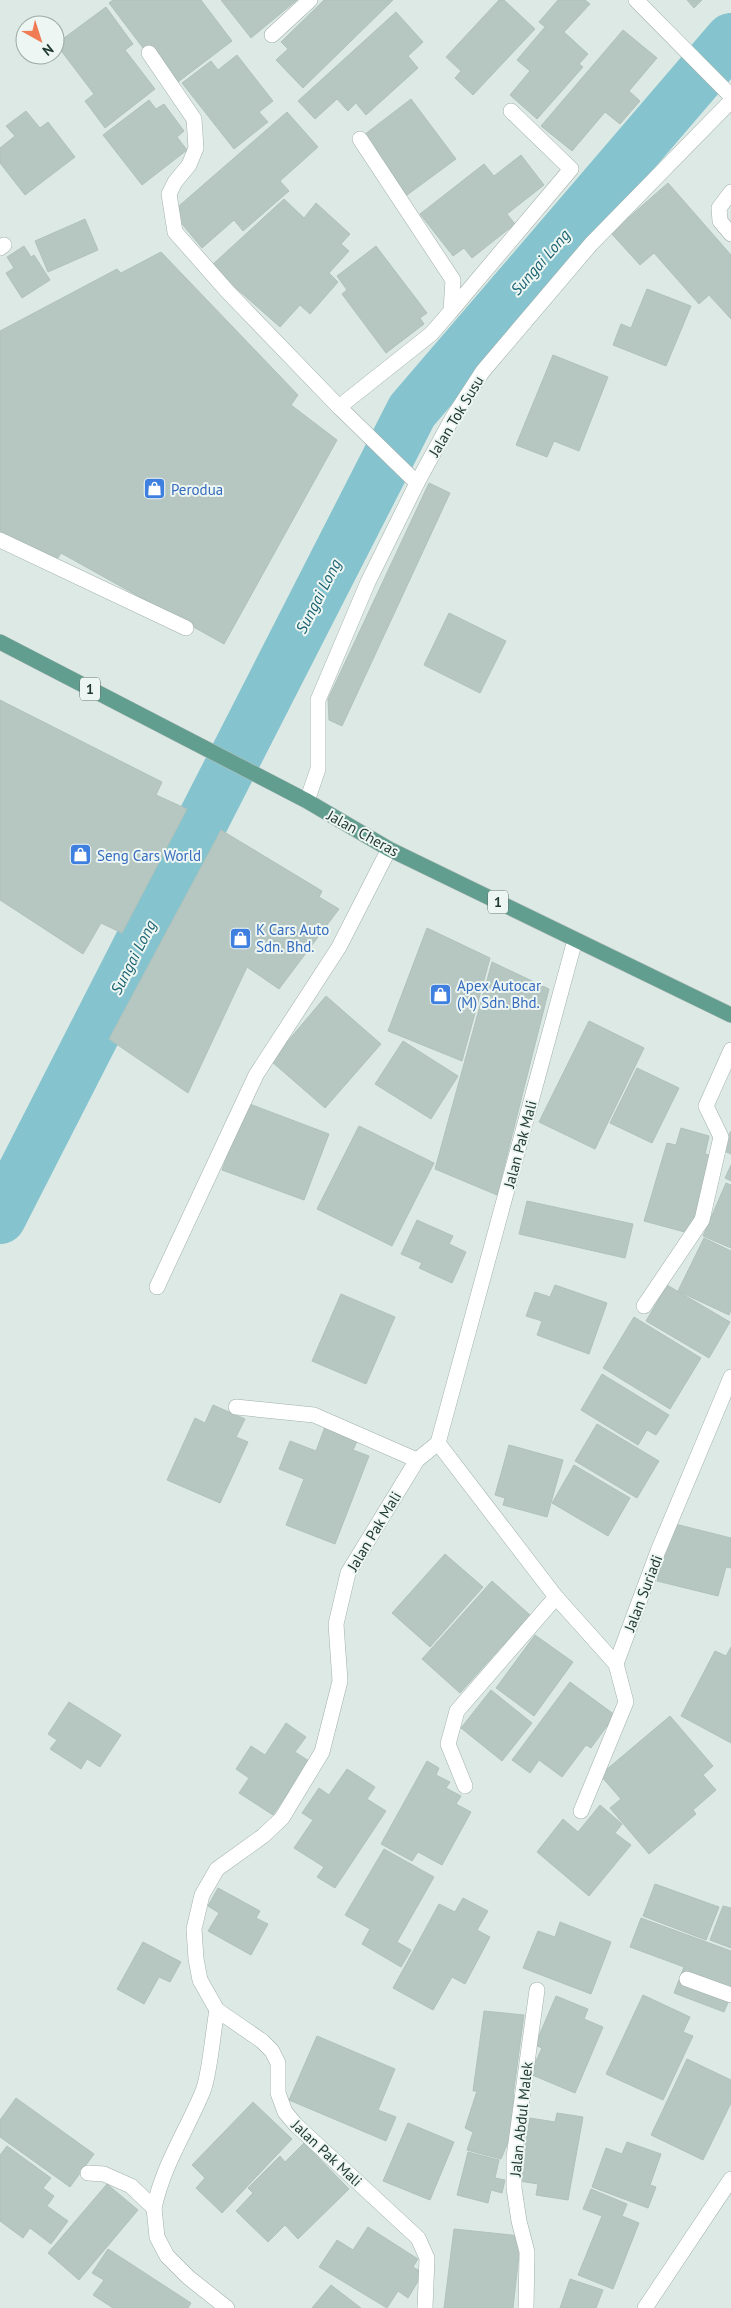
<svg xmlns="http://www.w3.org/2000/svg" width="731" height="2308" font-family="'PT Sans',sans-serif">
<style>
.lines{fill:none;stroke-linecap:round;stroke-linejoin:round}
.river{stroke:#85c3ce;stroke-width:52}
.building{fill:#b6c6c0;stroke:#b0c2bb}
.minor-casing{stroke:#a0b0ab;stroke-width:16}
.major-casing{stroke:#bcc3c1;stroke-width:16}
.minor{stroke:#fff;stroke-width:15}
.major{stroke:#629e8f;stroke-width:15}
.labels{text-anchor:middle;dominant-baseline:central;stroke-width:4;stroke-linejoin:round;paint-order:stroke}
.shield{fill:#edf6f2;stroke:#5d716b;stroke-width:1}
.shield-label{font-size:14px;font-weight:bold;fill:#1f3831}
.street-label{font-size:15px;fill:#1f3831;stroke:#edf6f2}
.shop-label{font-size:15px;fill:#366cbe;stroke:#edf6f2;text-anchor:start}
.water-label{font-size:16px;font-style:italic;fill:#1b6372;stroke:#edf6f2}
</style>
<rect width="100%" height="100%" fill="#dde9e4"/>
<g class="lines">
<path class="river" d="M0,1218L412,411L731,39"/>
</g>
<g class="building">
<path d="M113,0H201L232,41L178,82L162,60L156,65L109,3Z"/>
<path d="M221,0H297L251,38Z"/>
<path d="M324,0H393L303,88L276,60L288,49L281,42Z"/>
<path d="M499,0H504L535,29L473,95L455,78L461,71L446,57Z"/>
<path d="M558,0H585L590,4L564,32L588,54L579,64L583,67L537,119L510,95L530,71L517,60L545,27L539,22Z"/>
<path d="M687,0H702L694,8Z"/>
<path d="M106,7L133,44L125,50L155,89L105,128L85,101L94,94L56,44Z"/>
<path d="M396,12L423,42L408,56L418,68L366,115L356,103L348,111L337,99L315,119L298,101Z"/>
<path d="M623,30L657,58L629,91L640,101L620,124L605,112L572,151L541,126Z"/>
<path d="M237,55L273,101L259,112L268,122L234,149L182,83L211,61L218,70Z"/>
<path d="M411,99L456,159L407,195L399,185L393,190L356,141Z"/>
<path d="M149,100L156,109L164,104L184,131L177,137L187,150L142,185L103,135Z"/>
<path d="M26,111L40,128L48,122L75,157L25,195L0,163V148L15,136L6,126Z"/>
<path d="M287,112L318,147L280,181L289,191L243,231L234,220L202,248L172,212Z"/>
<path d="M521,155L544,185L507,214L515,224L472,258L464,248L453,256L420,214L484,164L494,176Z"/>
<path d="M668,183L731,255V319L709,295L699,304L654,253L640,265L611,233Z"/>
<path d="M284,199L304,218L316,203L350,234L341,244L349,251L329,273L338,282L310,314L300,305L280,327L211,266Z"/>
<path d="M85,219L98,250L48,272L35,241Z"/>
<path d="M24,246L31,257L34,255L50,280L22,298L6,273L14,268L7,257Z"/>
<path d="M376,246L427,313L420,318L424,324L386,353L342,294L347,290L337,276Z"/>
<path d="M161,252L298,395L291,405L337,440L224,644L61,553L52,567L0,538V331L117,269L121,273Z"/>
<path d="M647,289L691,306L666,366L613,345L621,324L631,328Z"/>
<path d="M553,355L608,377L579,451L554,441L547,457L516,445Z"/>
<path d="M429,483L450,493L342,726L329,720L328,699Z"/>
<path d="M449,613L506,641L480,693L424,665Z"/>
<path d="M0,700L162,782L156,795L187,809L122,933L101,923L83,954L0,900Z"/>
<path d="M221,830L322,891L319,897L339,909L279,989L247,967L188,1093L109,1039Z"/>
<path d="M427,928L490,958L462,1061L388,1031Z"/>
<path d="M492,962L549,989L497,1195L435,1169Z"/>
<path d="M326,996L381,1044L325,1108L271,1061Z"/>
<path d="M589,1021L644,1048L595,1149L539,1122Z"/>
<path d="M403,1041L458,1076L431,1119L375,1084Z"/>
<path d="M637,1068L679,1088L652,1143L610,1123Z"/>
<path d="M247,1103L329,1134L304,1200L222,1170Z"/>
<path d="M359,1126L434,1163L392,1246L317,1209Z"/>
<path d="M681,1128L709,1136L705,1154L714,1156L692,1234L644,1221L667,1143L676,1145Z"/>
<path d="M731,1131V1154L722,1150Z"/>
<path d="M731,1165V1181L725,1178Z"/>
<path d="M726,1183L731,1185V1248L703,1236Z"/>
<path d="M527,1201L633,1224L625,1258L519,1234Z"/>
<path d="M417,1220L453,1236L449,1244L466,1252L452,1283L419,1268L422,1263L401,1254Z"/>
<path d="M704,1238L731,1251V1310L729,1315L678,1291Z"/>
<path d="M555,1285L607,1303L589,1354L537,1335L542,1321L526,1316L535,1292L550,1297Z"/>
<path d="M667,1285L730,1322L709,1358L646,1321Z"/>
<path d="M341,1294L395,1317L366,1384L312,1361Z"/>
<path d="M634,1317L701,1358L670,1409L603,1368Z"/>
<path d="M602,1374L669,1415L656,1435L647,1430L638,1445L581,1410Z"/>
<path d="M213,1405L245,1419L236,1437L248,1442L220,1503L167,1480L195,1418L205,1423Z"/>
<path d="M326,1424L359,1437L353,1450L369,1456L335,1544L286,1525L304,1479L279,1469L290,1441L316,1451Z"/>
<path d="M597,1424L659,1461L637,1498L575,1461Z"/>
<path d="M509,1445L563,1460L547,1517L503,1505L505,1498L495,1495Z"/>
<path d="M574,1465L630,1498L608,1536L552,1503Z"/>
<path d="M671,1523L731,1538V1568L726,1567L718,1596L657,1581Z"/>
<path d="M445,1554L483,1587L430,1647L392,1613Z"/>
<path d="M492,1581L530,1615L460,1693L422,1659Z"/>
<path d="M535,1635L573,1662L534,1716L496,1688Z"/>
<path d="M731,1647V1743L681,1716L715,1651L726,1656Z"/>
<path d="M570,1682L615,1715L591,1748L586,1745L562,1777L539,1760L530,1773L512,1760Z"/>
<path d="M491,1690L532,1723L502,1761L461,1728Z"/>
<path d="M69,1702L121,1735L100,1767L87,1759L81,1769L50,1749L57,1740L48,1734Z"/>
<path d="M670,1716L713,1766L703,1775L716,1790L693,1810L696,1814L649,1854L610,1808L621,1799L600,1775Z"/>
<path d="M286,1723L306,1737L295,1752L309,1761L273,1815L239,1793L249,1778L236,1769L251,1746L265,1755Z"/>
<path d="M427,1761L439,1768L436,1775L450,1782L446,1788L461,1796L456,1804L471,1812L442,1865L418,1852L412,1861L381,1844Z"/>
<path d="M347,1769L375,1787L367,1799L386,1811L335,1888L317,1877L324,1867L294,1848L313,1820L302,1813L319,1788L329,1795Z"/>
<path d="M600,1805L622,1824L615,1833L631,1845L589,1896L537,1852L563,1819L578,1832Z"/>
<path d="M384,1849L434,1877L397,1942L411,1950L401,1967L362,1944L370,1929L345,1915Z"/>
<path d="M655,1884L719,1907L706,1940L643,1916Z"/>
<path d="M218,1888L260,1911L256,1918L268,1924L251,1955L208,1931L219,1913L208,1906Z"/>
<path d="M463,1898L488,1911L477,1930L490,1937L465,1984L452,1977L433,2010L393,1988L439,1904L455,1912Z"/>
<path d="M723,1906L731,1908V1948L710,1940Z"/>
<path d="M641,1918L731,1951V1995L724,2012L674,1993L684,1967L630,1947Z"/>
<path d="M560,1922L611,1942L591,1994L523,1968L538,1931L555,1937Z"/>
<path d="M143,1942L181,1962L170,1982L159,1977L144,2004L117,1989Z"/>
<path d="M643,1995L690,2017L683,2032L693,2036L663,2100L606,2074Z"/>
<path d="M556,1996L588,2009L584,2019L603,2027L575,2093L530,2074L542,2048L535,2045Z"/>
<path d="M484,2011L524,2015L513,2096H518L511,2111L520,2114L501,2159L467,2150L473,2132L465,2128L477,2091H473Z"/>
<path d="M317,2036L395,2069L378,2110L396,2117L386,2141L289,2100Z"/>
<path d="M687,2059L731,2080V2103L703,2160L651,2135Z"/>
<path d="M16,2098L94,2154L70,2187L0,2137V2120Z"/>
<path d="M253,2102L292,2139L222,2213L196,2188L205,2178L192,2165Z"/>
<path d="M557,2113L583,2117L568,2200L536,2195L538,2184L519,2181L530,2118L555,2122Z"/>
<path d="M408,2123L454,2142L430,2200L383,2181Z"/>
<path d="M627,2142L661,2154L650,2185L656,2187L648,2208L592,2187L606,2148L622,2154Z"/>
<path d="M304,2143L349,2189L298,2239L285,2225L268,2242L236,2211L253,2193L248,2188L280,2156L285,2162Z"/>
<path d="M7,2146L51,2178L43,2188L54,2196L47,2206L68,2221L51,2244L30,2228L23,2238L0,2221V2155Z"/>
<path d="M468,2152L499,2160L495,2178L505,2180L502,2193L491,2190L488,2203L457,2195Z"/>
<path d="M107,2184L138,2210L79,2280L48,2253Z"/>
<path d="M591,2189L627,2204L622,2216L639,2223L613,2289L578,2275L602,2216L583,2209Z"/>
<path d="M368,2227L418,2259L413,2267L423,2273L408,2298L398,2291L387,2308L319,2267L337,2240L353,2250Z"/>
<path d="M454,2229L521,2236L513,2308H444Z"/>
<path d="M108,2249L191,2303L188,2308H113L93,2295L104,2280L92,2273Z"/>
<path d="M570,2279L603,2290L596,2308H560Z"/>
<path d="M331,2285L361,2308H312Z"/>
</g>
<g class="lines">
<defs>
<g id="minor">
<path d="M636,0L731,96"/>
<path d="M272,35L310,0"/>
<path d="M149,53L194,119L196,148L189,165L175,182L169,194L175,232L228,292L339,407L417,483"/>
<path d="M731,192L719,208L720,221L731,234"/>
<path d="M0,248L4,245"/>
<path d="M451,311L571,169L511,111"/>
<path d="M339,407L431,334L451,311L453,280L360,139"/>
<path d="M0,540L186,628"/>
<path d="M307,801L318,769V700L368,582L417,483L453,417L483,371L591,244L731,101"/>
<path d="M157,1287L256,1075L339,947L389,849"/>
<path d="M644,1306L702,1220L721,1137L706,1106L731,1050"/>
<path d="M236,1407L314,1415L417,1460"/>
<path d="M438,1443L556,1597L616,1664"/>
<path d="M465,1786L448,1744L457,1711L556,1597"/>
<path d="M581,1811L626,1702L616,1664L658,1551L731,1377"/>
<path d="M687,1979L731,1995"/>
<path d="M88,2173L104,2174L131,2186L154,2208L157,2237L167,2256L188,2277L227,2308"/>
<path d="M154,2208C164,2163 186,2132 203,2091C210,2073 213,2031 217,2010"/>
<path d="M425,2308L427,2258L418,2238L296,2125L285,2112L278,2093V2063L272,2051L262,2041L217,2010L200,1980L196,1959L194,1929L202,1895L217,1869L263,1836L282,1818L322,1752L340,1681L336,1624L348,1573L417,1460L438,1443L575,940"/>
<path d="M526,2308L527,2252L519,2221L514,2188V2157L537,1990"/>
<path d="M645,2308L731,2179"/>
</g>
<path id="major" d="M0,642L307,801L389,849L731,1015"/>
</defs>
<use href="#minor" class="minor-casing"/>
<use href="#major" class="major-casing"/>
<use href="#minor" class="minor"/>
<use href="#major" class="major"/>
</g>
<defs>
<symbol id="shop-square" viewBox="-11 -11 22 22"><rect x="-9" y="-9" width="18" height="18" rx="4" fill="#3f7fe0" stroke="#edf6f2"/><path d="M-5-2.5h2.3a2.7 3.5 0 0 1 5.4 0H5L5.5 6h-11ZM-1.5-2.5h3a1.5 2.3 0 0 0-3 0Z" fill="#fff"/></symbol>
</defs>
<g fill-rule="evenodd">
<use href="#shop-square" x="142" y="476" width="25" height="25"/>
<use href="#shop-square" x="68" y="842" width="25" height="25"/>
<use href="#shop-square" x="228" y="926" width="25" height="25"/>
<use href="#shop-square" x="428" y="982" width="25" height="25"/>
</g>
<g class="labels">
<g class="shield">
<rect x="80" y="677.5" width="20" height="23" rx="4"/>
<rect x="488" y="890.5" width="20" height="23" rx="4"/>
</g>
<g class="shield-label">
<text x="90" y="689">1</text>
<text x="498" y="902">1</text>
</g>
<g class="street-label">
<text transform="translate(456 416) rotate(-59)">Jalan Tok Susu</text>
<text transform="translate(363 833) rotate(29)">Jalan Cheras</text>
<text transform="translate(520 1144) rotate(-75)">Jalan Pak Mali</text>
<text transform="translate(374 1531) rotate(-59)">Jalan Pak Mali</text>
<text transform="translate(643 1593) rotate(-69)">Jalan Suriadi</text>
<text transform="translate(521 2119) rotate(-84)">Jalan Abdul Malek</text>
<text transform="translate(327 2153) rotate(43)">Jalan Pak Mali</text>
</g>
<g class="shop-label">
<text x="171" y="489">Perodua</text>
<text x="97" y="855">Seng Cars World</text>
<text x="256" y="929">K Cars Auto<tspan x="256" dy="17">Sdn. Bhd.</tspan></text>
<text x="457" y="985">Apex Autocar<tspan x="457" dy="17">(M) Sdn. Bhd.</tspan></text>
</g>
<g class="water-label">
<text transform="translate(540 262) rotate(-49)">Sungai Long</text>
<text transform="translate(318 596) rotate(-63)">Sungai Long</text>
<text transform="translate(133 957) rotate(-63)">Sungai Long</text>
</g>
</g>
<g transform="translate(40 40) rotate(141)"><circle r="24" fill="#edf6f2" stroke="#9baaa5"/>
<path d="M0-4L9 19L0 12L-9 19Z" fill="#f07b55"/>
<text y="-8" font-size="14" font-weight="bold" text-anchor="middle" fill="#1f3831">N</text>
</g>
</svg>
